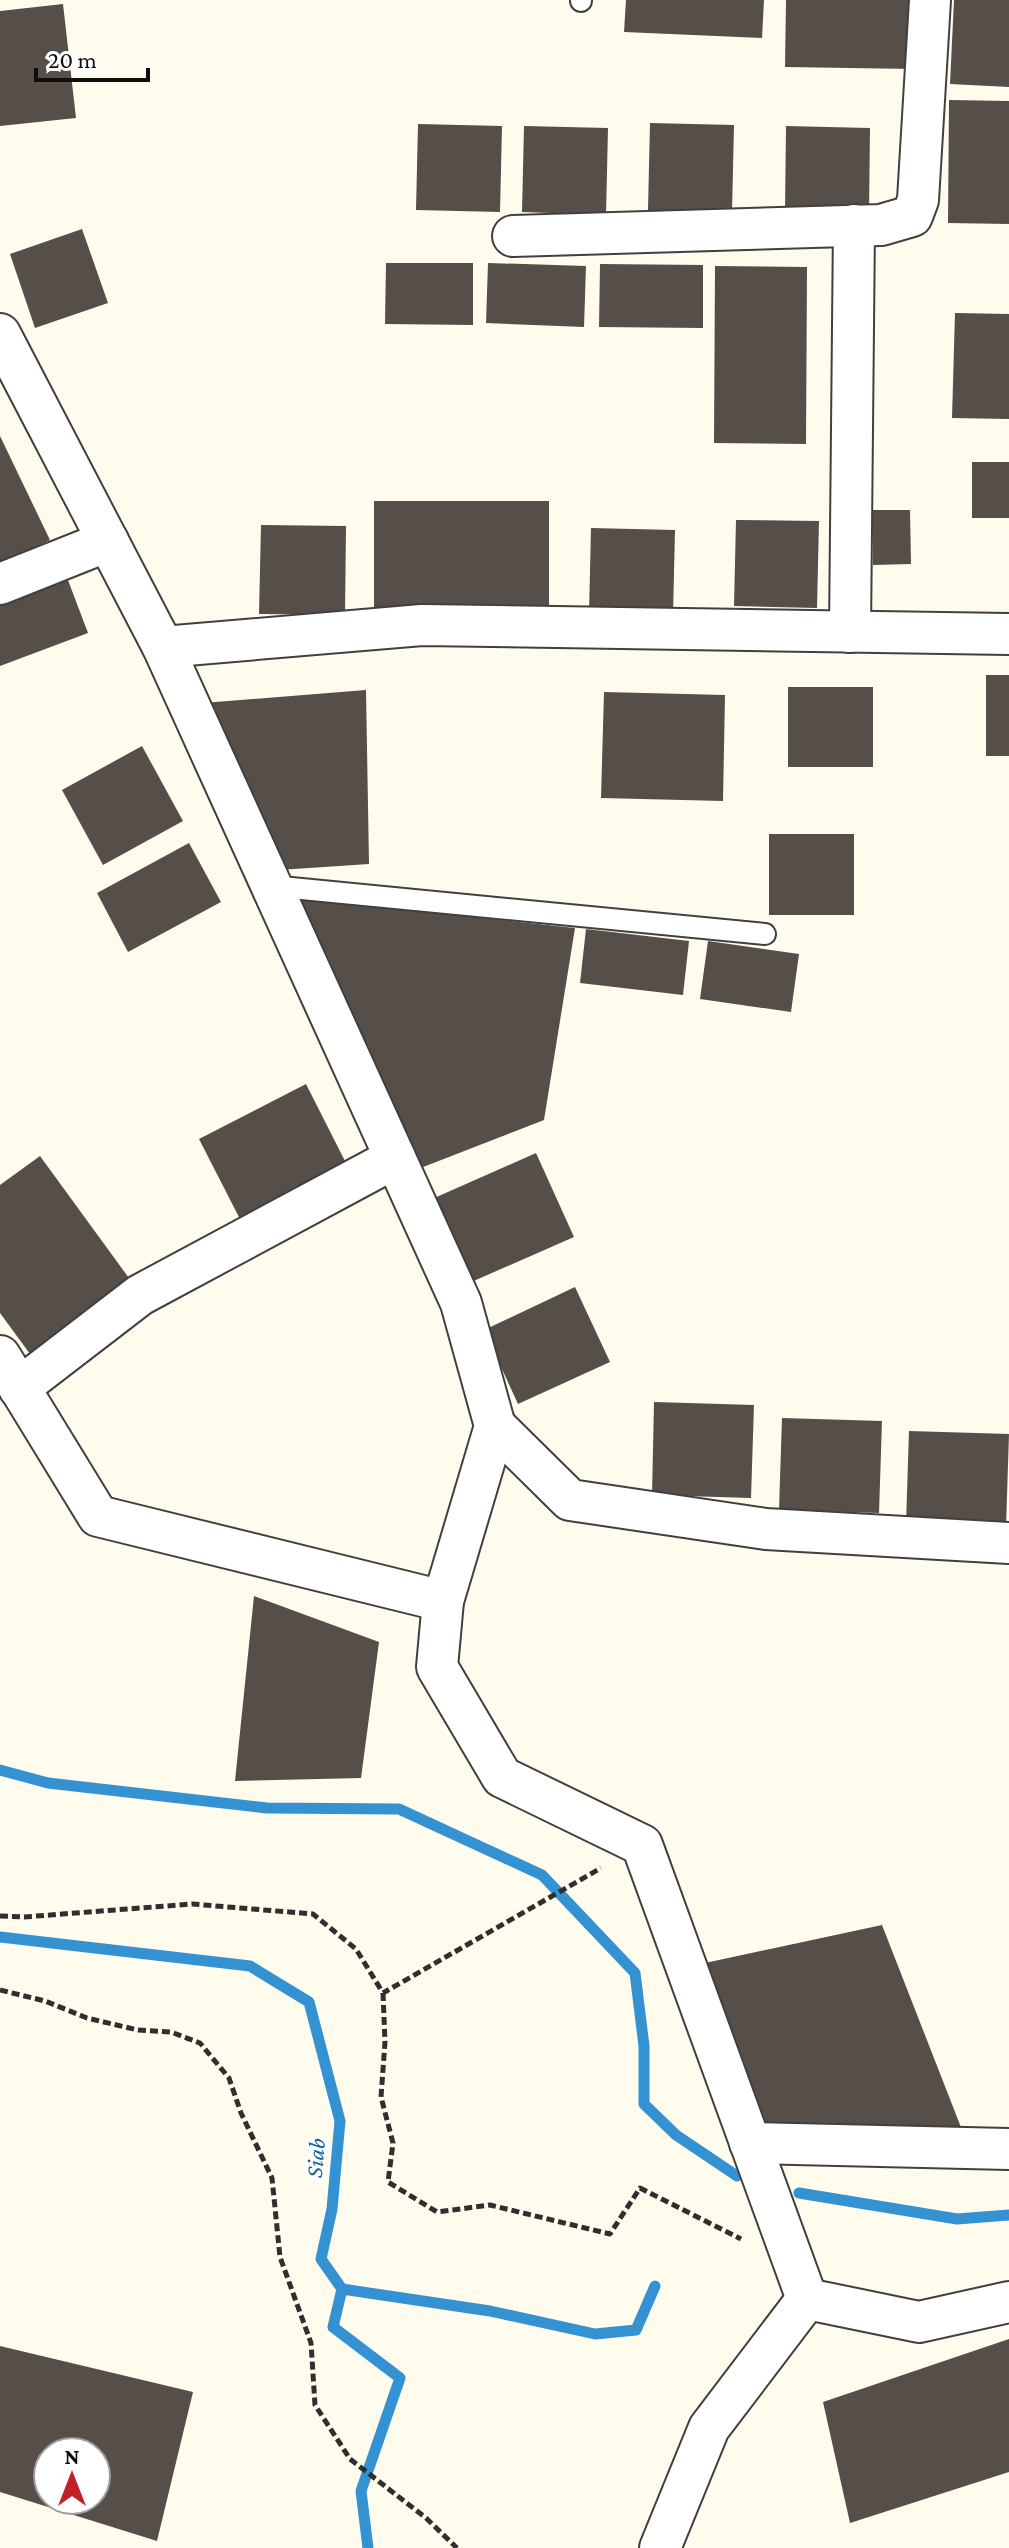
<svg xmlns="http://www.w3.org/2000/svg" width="1009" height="2548" font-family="'Crimson Pro',serif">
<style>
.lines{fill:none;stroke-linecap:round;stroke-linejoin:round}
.stream{stroke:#3592d2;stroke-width:11}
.building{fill:#564e49;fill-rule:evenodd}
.service-casing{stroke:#404040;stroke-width:24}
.minor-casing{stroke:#404040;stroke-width:44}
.path{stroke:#2f2f2f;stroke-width:5;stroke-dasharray:8 4;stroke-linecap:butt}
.service{stroke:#fff;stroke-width:20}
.minor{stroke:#fff;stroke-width:40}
.labels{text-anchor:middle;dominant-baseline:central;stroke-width:8;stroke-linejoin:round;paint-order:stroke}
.water-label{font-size:24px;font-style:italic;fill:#1263a3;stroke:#fff}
</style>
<rect width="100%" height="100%" fill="#fffced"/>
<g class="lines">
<g class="stream">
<path d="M0,1770L48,1783L267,1808L399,1809L542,1875L635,1973L644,2046V2104L676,2135L737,2176"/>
<path d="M0,1937L250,1966L309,2002L340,2121L332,2209L321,2259L342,2289L490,2311L595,2334L636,2330L655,2286"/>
<path d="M799,2193L957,2219L1009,2215"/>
<path d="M342,2289L333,2327L400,2378L361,2491L368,2548"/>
</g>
</g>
<g class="building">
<path d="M626,0H764L762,38L624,32Z"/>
<path d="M786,0H914L913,69L785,67Z"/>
<path d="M954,0H1009V87L950,84Z"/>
<path d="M63,4L76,118L0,126V11Z"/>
<path d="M949,100L1009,101V224L948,223Z"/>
<path d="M650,123L734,125L732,212L648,210Z"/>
<path d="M418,124L502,126L500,212L416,210Z"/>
<path d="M524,126L608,128L606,215L522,212Z"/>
<path d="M786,126L870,128L869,214L785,212Z"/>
<path d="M82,229L108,303L35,328L10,254Z"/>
<path d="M386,263H473V325L385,324Z"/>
<path d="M488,263L586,266L584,327L486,323Z"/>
<path d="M600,264L703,265V328L599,327Z"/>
<path d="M715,266L807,267L806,444L714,443Z"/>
<path d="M955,313L1009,314V419L952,418Z"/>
<path d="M0,436L50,540L0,564Z"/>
<rect x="972" y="462" width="37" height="56"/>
<rect x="374" y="501" width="175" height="114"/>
<path d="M873,510H910L911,564L873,565Z"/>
<path d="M736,520L819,521L817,608L734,606Z"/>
<path d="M261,525L346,526L345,615L259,614Z"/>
<path d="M591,528L675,530L673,616L589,614Z"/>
<path d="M63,567L88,633L0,666V591Z"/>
<rect x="986" y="675" width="23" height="81"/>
<rect x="788" y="687" width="85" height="80"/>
<path d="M366,690L369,864L279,870L203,703Z"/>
<path d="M604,692L725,695L723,801L601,798Z"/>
<path d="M142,746L183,821L103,865L62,790Z"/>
<rect x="769" y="834" width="85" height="81"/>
<path d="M189,843L221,902L128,952L97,893Z"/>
<path d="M298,898L575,928L544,1120L418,1169Z"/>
<path d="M586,929L689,941L683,995L580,983Z"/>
<path d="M708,941L799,954L791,1012L700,999Z"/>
<path d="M306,1084L349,1169L242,1223L199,1139Z"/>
<path d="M536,1153L574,1237L469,1283L432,1199Z"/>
<path d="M40,1156L134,1285L33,1358L0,1313V1185Z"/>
<path d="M575,1287L610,1362L518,1404L484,1330Z"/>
<path d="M654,1402L754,1405L751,1498L652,1495Z"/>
<path d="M782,1418L882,1421L879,1513L779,1510Z"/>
<path d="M909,1431L1009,1434L1006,1527L906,1524Z"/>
<path d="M254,1596L379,1642L361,1778L235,1781Z"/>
<path d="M882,1925L964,2135L764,2133L705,1963Z"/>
<path d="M1009,2339V2472L850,2523L823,2402Z"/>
<path d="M0,2346L193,2392L157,2541L0,2492ZM48,2452H96V2500H48Z"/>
</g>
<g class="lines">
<defs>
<g id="service">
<path d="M581,1V0"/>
<path d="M271,886L765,934"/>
</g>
<g id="minor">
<path d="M513,236L881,225L912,216L918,200L930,0"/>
<path d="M0,334L163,647L461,1303L495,1426L443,1601L437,1667L502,1777L642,1845L807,2299"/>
<path d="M0,584L108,541"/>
<path d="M850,632L854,225"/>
<path d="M163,647L422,625L1009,634"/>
<path d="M0,1356L98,1516L443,1601"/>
<path d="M19,1388L140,1295L395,1158"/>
<path d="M495,1426L570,1500L766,1529L1009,1543"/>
<path d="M750,2143L1009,2149"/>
<path d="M807,2299L919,2322L1009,2302"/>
<path d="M660,2548L709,2428L807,2299"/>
</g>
</defs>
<use href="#service" class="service-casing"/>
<use href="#minor" class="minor-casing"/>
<g class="path">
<path d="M0,1916L24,1917L192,1904L313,1914L356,1949L383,1993L601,1868"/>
<path d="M0,1990L45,2001L87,2018L138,2030L171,2032L200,2043L229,2078L241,2113L272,2178L280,2257L311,2343L315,2405L350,2459L426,2518L457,2548"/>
<path d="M383,1993L385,2042L381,2097L393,2143L388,2182L437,2212L490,2205L610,2234L640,2188L741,2239"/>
</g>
<use href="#service" class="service"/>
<use href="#minor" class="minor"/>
</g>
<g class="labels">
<g class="water-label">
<text transform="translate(315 2158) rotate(-85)">Siab</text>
</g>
</g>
<g transform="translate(72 2476)"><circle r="38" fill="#ffffff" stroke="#9e9e9e" stroke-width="2"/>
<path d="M0-6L14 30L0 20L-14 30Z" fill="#c22027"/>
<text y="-12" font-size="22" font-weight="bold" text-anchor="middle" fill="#0d0d0d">N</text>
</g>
<path d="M36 68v12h112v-12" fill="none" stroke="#0d0d0d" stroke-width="4"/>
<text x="48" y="68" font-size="24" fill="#0d0d0d" stroke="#ffffff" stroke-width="6" paint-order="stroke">20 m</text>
</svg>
